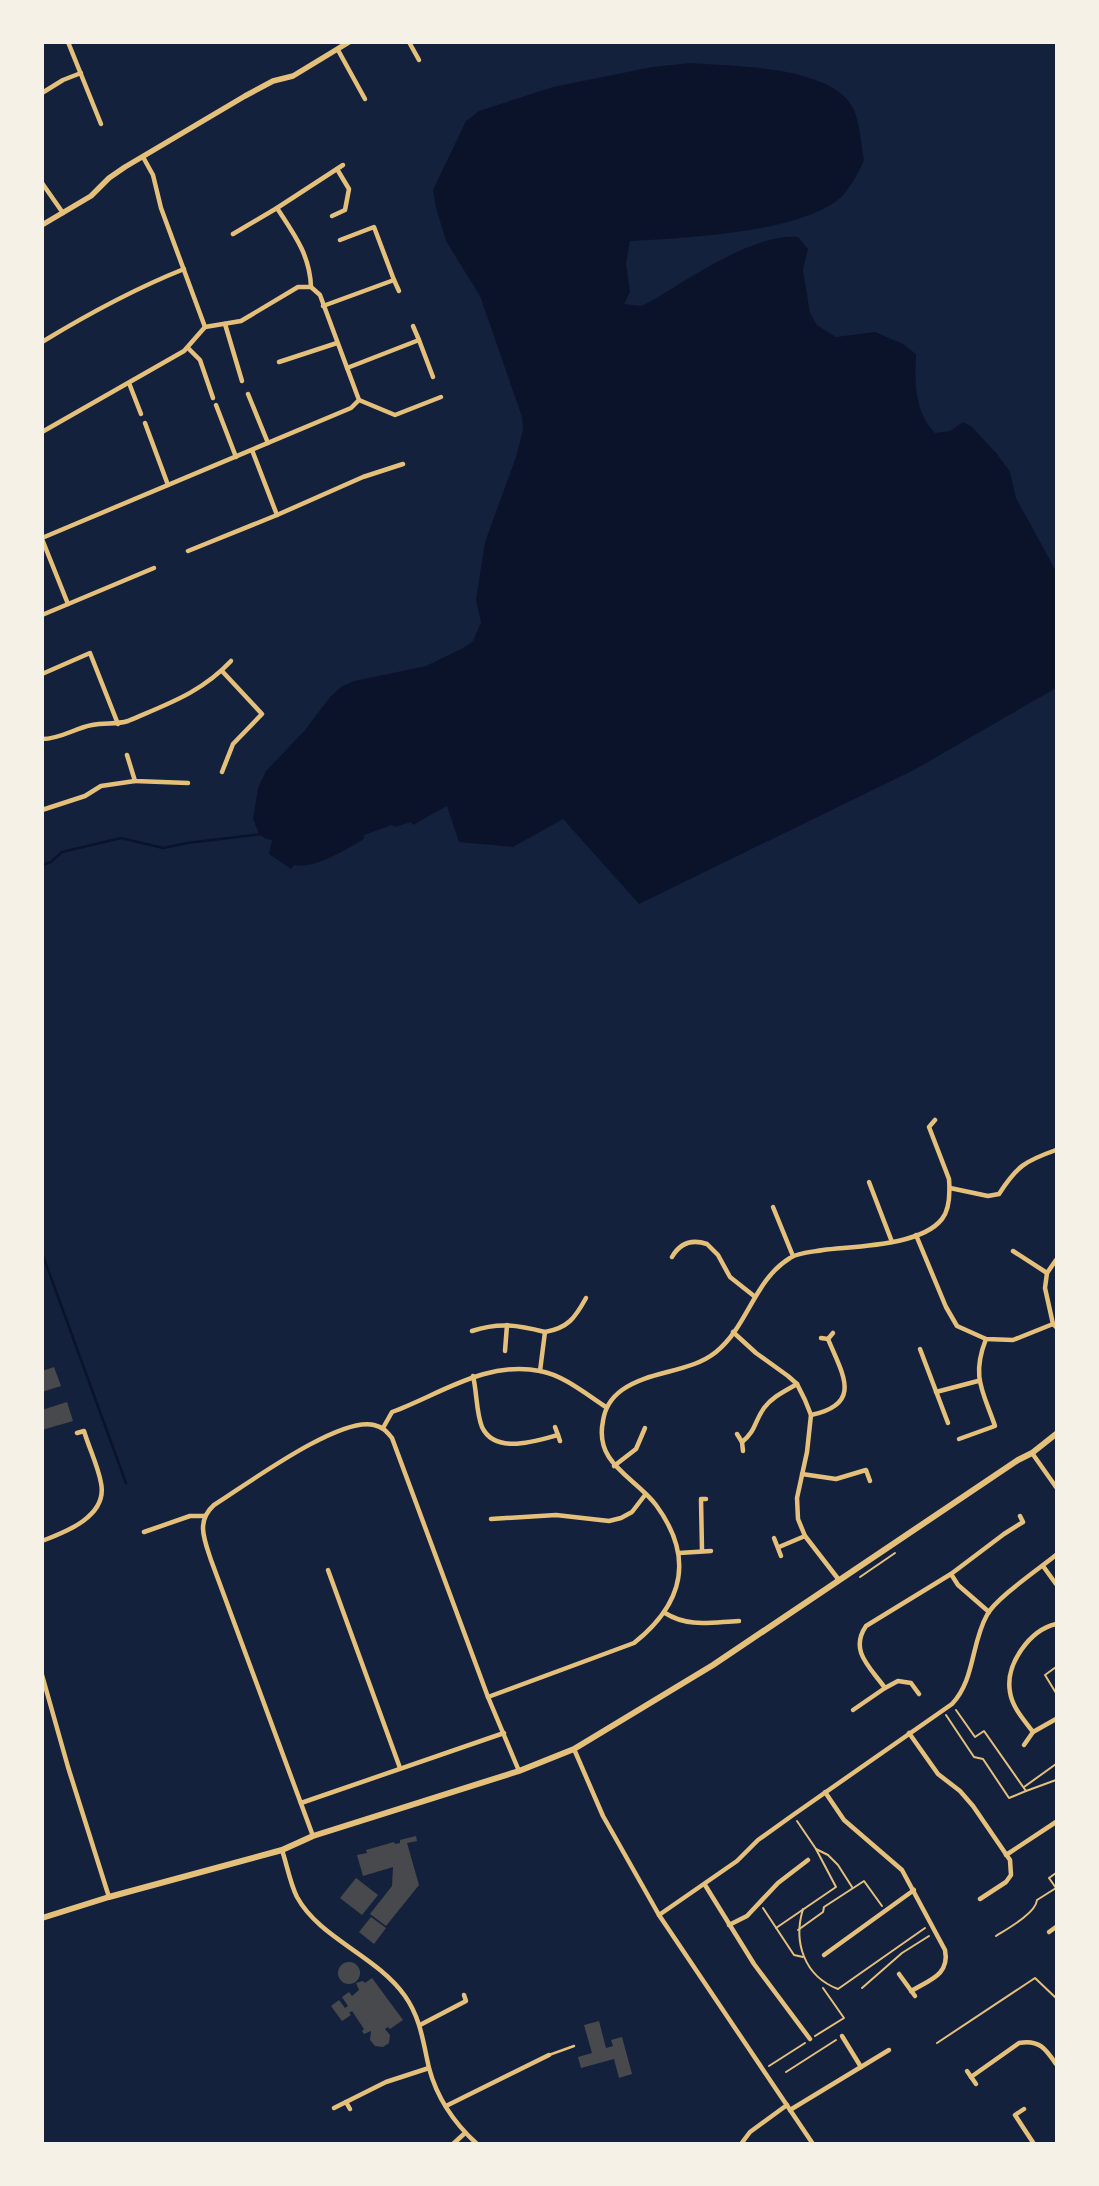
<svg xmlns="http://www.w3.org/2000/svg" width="1099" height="2186" font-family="'Fira Sans Condensed',sans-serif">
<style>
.water{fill:#0b132b}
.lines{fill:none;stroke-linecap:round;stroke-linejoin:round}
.stream{stroke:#0b132b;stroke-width:2.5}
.building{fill:#48494c}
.path{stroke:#e5c07b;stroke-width:2}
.service{stroke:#e5c07b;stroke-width:2.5}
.minor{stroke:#e5c07b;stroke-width:4.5}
.tertiary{stroke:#e5c07b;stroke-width:5.5}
.secondary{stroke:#e5c07b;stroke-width:6}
</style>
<rect width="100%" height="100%" fill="#14213d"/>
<path class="water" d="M690,63C732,66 832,66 853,108C860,122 861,144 864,160C859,171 853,183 845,193C811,233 682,238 630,241L626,263L630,292L624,304L642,306C685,283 750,233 798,237L808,249L803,270L810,313L817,325L836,337L875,332L903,344L916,354C915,383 914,411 935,433L950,431L963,422L972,427L997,454L1010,472L1016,498L1056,571V688L914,770L639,904L563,819L513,847L459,842L447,806L413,825L411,822L395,827L392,825L364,835V839C347,849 314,870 294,865L291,869L269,854L272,840L266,839L259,834L253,819L258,788L266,771L305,730L330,697L341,687L354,681L426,666L463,648L473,641L481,622L476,600L485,542L516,457L523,430L522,417L480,296L446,241L436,208L433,190L466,121L479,111L553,87L652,67Z"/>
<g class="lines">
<g class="stream">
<path d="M42,865L51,862L62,852L121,838L163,848L187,843L262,834"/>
<path d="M42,1253L126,1483"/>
</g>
</g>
<g class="building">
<path d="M54,1367L61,1386L42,1392V1371Z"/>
<path d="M67,1402L73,1421L42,1430V1410Z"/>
<path d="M416,1836L417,1841L407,1843L419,1885L386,1926L370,1914L392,1886L393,1867L363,1876L357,1855L367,1853L366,1850L394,1842L395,1844L400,1843V1840Z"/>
<path d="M356,1878L378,1895L362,1915L340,1898Z"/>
<path d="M371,1917L386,1928L374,1944L359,1932Z"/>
<circle cx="349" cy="1973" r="11"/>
<path d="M372,1978L403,2020L390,2029L388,2027L385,2029L390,2035L389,2043L383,2047L375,2046L370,2040L371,2031L364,2034L362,2031L364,2029L352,2011L349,2013L351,2015L342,2021L331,2006L339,2000L345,2008L348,2006L342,1997L349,1992L352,1996L359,1990L356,1983L363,1981L365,1983Z"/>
<path d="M599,2021L606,2048L613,2046L611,2040L622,2037L632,2074L619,2078L614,2059L581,2068L578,2057L592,2053L584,2025Z"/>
</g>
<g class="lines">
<g class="path">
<path d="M860,1577L895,1553"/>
<path d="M1056,1667L1045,1675L1056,1693"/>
<path d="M956,1710L975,1737L984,1731L1026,1791L1056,1780"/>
<path d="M946,1715L974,1757L983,1759L1009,1798L1026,1791"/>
<path d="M1024,1787L1056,1764"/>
<path d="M797,1821L816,1849L828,1855L838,1865L852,1887"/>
<path d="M763,1908L794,1955L803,1957"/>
<path d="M803,1909C793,1942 804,1976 838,1989L925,1928"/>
<path d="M776,1928L836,1887L816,1849"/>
<path d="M798,1930L823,1912L824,1907L864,1881L882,1906"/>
<path d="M996,1936C1007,1929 1036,1913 1037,1900L1056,1888L1049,1878L1056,1873"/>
<path d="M862,1988L902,1953L929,1936"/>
<path d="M815,2036L844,2018L823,1988"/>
<path d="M937,2043L1035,1978L1056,1998"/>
<path d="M769,2066L805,2043"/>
<path d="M786,2072L836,2040"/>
</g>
<path class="service" d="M549,2055L574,2046"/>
<g class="minor">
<path d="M68,42L101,124"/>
<path d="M409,42L419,60"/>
<path d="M338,50L365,99"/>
<path d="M42,93L63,80L81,73"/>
<path d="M143,157L153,175L161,208L205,327"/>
<path d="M42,183L63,213"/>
<path d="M277,208L343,165"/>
<path d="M332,216L345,210L349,189L337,169"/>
<path d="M233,234L277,208C294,234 310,255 311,287"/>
<path d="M394,280L399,291"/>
<path d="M323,306L394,280L374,227L340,240"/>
<path d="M225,324L242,381"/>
<path d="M413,326L419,340"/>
<path d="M42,342C88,314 134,289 184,269"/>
<path d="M188,348L200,360L213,398"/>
<path d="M279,362L337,343"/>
<path d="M347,368L419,340L433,377"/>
<path d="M129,383L141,414"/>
<path d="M248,394L268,443"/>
<path d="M359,400L395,415L441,397"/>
<path d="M216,405L236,457"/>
<path d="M145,423L168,485"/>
<path d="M42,432L184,351L205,327"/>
<path d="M277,515L363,477L403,464"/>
<path d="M42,538L351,408L359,400L320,295L311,287H298L241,321L205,327"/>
<path d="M42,539L68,604"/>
<path d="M188,551L277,515L252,450"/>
<path d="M42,615L154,568"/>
<path d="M222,671L262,714L233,744L222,772"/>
<path d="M42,674L90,653L118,724"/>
<path d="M42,739C61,739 75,728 92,725C105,722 116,725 128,721C167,704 201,693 231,661"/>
<path d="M127,755L135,781L188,783"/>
<path d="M42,810L85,796L101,786L135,781"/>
<path d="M869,1182L892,1242"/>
<path d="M950,1188L988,1196L999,1194C1017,1166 1025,1161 1056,1150"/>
<path d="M773,1207L793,1256"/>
<path d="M916,1235L946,1307L957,1326L986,1339L1013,1340L1053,1324L1056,1327"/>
<path d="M1013,1251L1047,1273"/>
<path d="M672,1257C680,1243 692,1239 707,1244L718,1255L730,1277L754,1296"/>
<path d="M1053,1324L1045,1288L1047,1273L1056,1260"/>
<path d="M472,1331C499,1322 518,1325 545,1332"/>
<path d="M733,1332L756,1353L788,1376L797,1384L805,1400L811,1415L807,1452L797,1498L798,1519L805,1536L839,1580"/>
<path d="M821,1338L828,1339L833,1333"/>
<path d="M920,1349L948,1423"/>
<path d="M505,1351L507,1325"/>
<path d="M540,1371L545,1332C568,1328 575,1318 586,1298"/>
<path d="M473,1376C477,1392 476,1412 482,1427C495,1455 536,1441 558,1435L560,1441"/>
<path d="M936,1392L978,1381"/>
<path d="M811,1415C863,1404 843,1375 828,1339"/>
<path d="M555,1427L558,1435"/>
<path d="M383,1428L392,1412C439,1395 486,1360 540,1371C563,1375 586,1394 606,1407"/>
<path d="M737,1434L742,1442L743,1451"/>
<path d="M959,1439L995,1426C983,1391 971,1377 986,1339"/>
<path d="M742,1442C756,1431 754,1422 764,1408C772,1397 785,1391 797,1384"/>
<path d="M1032,1453L1056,1487"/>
<path d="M614,1466L636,1449L645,1428"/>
<path d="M802,1474L836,1479L866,1470L870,1481"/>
<path d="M491,1519L556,1515L609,1521L621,1518L632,1512L645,1495"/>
<path d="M144,1532L190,1516H205"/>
<path d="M774,1538L781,1556"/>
<path d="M42,1541C66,1532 108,1516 101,1483C98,1466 89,1448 84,1431L77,1433"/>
<path d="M779,1547L805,1536"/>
<path d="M702,1550L701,1499H706"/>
<path d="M679,1553L711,1551"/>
<path d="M1043,1566L1056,1584"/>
<path d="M328,1570L400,1768"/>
<path d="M951,1574L958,1585L989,1612"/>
<path d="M665,1613C689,1628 712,1622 739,1621"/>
<path d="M42,1675L68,1767L109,1897"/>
<path d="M919,1694L911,1683L898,1681L885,1688C870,1667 849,1651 866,1626L951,1574L1004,1534L1023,1522L1020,1516"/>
<path d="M488,1697L634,1643C683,1604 695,1558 656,1505C635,1477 594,1464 603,1421C605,1407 611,1398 622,1390C650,1370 690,1373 716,1352C748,1326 754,1280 790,1258C799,1252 813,1252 823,1250C855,1246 921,1246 942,1219C950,1209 950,1192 949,1179L929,1127L935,1120"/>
<path d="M853,1710L885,1688"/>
<path d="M1033,1732C1024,1720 1012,1707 1010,1692C1005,1664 1030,1630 1056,1624"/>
<path d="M909,1733L938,1774L960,1791L973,1806L1010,1860L1011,1875L1006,1882L980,1899"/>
<path d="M1024,1745L1033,1732L1056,1719"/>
<path d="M574,1749L603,1816L659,1915L813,2144"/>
<path d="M825,1792L844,1820L902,1870L945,1950C950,1975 929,1980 911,1991"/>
<path d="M301,1803L504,1733"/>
<path d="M313,1836L211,1560C204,1539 196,1521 214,1505C246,1485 339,1416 374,1425C383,1427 387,1432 392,1438L488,1697L519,1771"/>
<path d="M282,1850C287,1865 290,1883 297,1897C320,1939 376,1955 405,1996C421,2019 423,2042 429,2068C437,2098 454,2123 477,2144"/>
<path d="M1006,1855L1056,1822"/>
<path d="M705,1885L754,1964L810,2039"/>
<path d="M659,1915L737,1861L758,1840L793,1815L952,1704C975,1680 971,1643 987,1615C996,1598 1039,1569 1056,1555"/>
<path d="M729,1925L747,1916L778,1883L808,1860"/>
<path d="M1049,1932L1056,1927"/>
<path d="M824,1955L914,1890"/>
<path d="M899,1974L915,1996"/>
<path d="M420,2025L466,2001L464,1995"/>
<path d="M842,2036L861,2067"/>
<path d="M967,2071L976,2084"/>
<path d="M971,2077L1019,2043C1039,2039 1046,2049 1056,2064"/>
<path d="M346,2102L350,2109"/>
<path d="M446,2106L549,2055"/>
<path d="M334,2108L386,2082L429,2068"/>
<path d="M1024,2109L1015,2115L1034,2144"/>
<path d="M790,2110L889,2050"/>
<path d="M453,2144L465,2133"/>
<path d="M741,2144L750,2132L787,2105"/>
</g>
<path class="tertiary" d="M42,225L91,196L109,178L125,167L245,96L273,81L293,76L349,42"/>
<path class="secondary" d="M42,1918L109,1897L282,1850L313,1836L519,1771L574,1749L713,1665L1018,1460L1032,1453L1056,1434"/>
</g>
<rect width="1099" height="2186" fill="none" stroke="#f6f1e7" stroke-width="88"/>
</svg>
